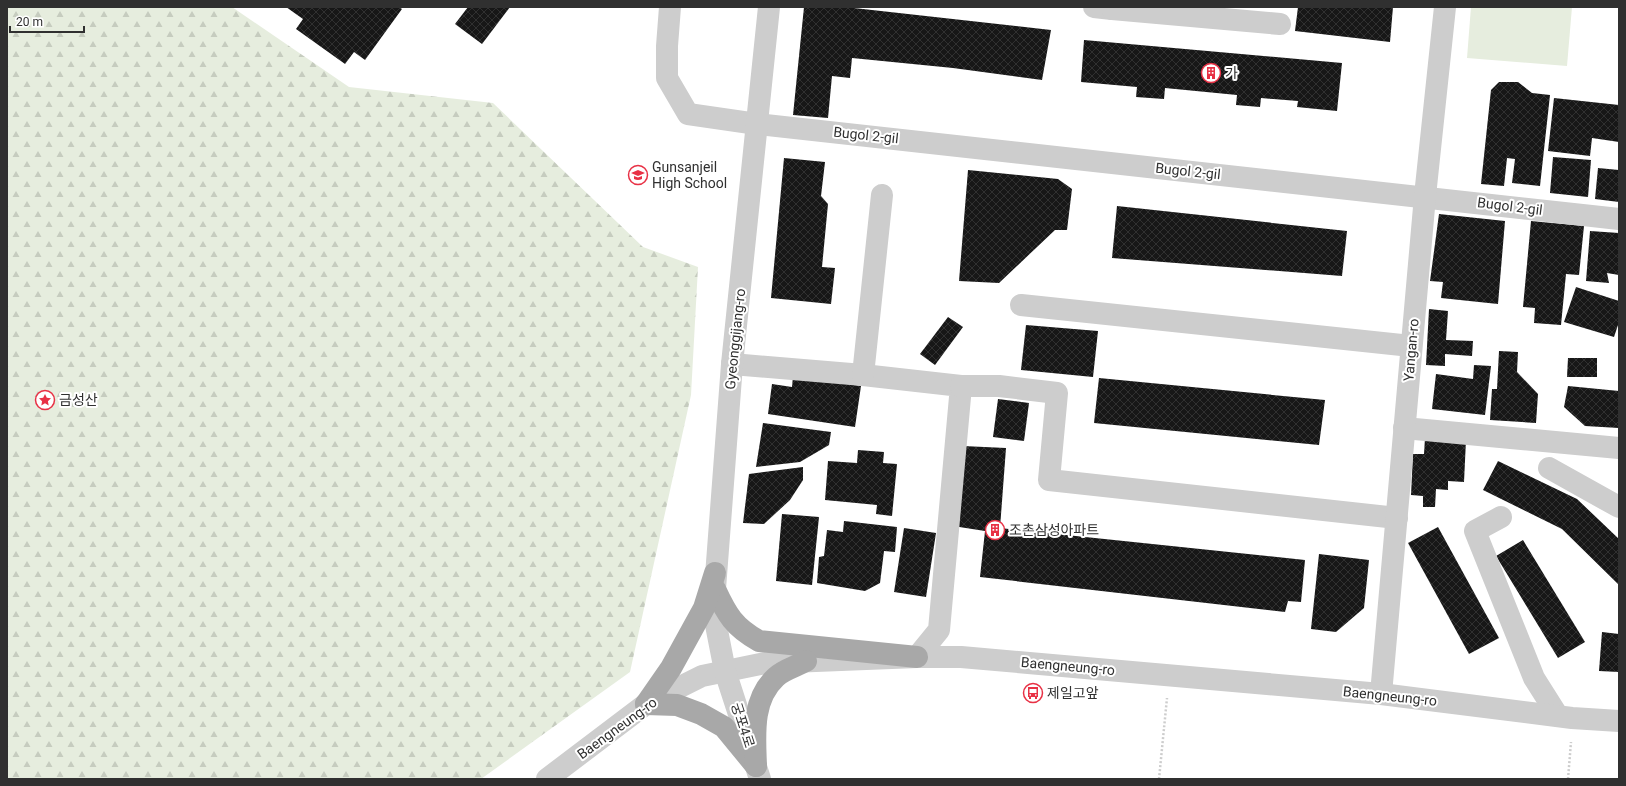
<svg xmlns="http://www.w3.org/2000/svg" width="1626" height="786" font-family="Roboto,'Noto Sans KR',sans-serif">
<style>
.forest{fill:url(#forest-firs)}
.pitch{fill:#e6edde}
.building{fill:url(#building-cross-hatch)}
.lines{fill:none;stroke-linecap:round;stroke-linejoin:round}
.path{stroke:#cdcdcd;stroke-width:2.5;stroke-dasharray:2 2;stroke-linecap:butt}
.minor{stroke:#cdcdcd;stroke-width:22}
.major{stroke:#a8a8a8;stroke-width:22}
.labels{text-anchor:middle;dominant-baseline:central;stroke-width:4;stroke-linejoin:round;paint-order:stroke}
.poi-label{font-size:14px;fill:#303030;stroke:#fff;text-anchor:start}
.street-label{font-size:14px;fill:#303030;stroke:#fff}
</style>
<defs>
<pattern id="forest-firs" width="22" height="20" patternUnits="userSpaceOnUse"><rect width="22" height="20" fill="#e6edde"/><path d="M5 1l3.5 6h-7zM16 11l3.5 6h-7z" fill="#c6ccbf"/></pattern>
<pattern id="building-cross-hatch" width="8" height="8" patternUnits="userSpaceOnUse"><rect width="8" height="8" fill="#171717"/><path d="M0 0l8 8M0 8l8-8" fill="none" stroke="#303030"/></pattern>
</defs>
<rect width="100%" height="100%" fill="#fff"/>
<path class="forest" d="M7,7H232L349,87L493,103L643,247L698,267L691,395L630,672L481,779H7Z"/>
<path class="pitch" d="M1471,7H1572L1567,66L1467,58Z"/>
<g class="building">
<path d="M286,7H399L402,9L365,60L354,52L345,64L296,29L303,19Z"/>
<path d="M468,7H510L482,44L455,24Z"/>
<path d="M804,7H845L1051,30L1042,80L953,68L852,58L850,78L832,76L828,118L793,115Z"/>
<path d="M1298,7H1393L1390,42L1295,31Z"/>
<path d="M1084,40L1342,63L1337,111L1297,107L1298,101L1261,98L1260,107L1236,105L1237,95L1165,88L1164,99L1136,97L1137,87L1081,82Z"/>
<path d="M1499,82H1518L1532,93L1550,95L1540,186L1512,183L1515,159L1507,158L1504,186L1481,184L1491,90Z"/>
<path d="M1554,98L1619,105V142L1592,138L1590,156L1548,151Z"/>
<path d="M1553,157L1591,160L1588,197L1550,193Z"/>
<path d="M784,158L825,162L821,196L828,204L822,267L835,268L831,304L771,298Z"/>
<path d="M1598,168L1619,170V202L1595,199Z"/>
<path d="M968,170L1058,179L1072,189L1067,230H1055L999,283L959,281Z"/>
<path d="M1117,206L1347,231L1342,276L1112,258Z"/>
<path d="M1439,214L1505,221L1498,304L1441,298L1443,282L1430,281Z"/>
<path d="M1531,221L1584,226L1579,275L1566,274L1561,325L1534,323L1535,308L1523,307Z"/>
<path d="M1590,231L1619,233V275L1607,273L1609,283L1586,281Z"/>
<path d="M1576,287L1619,301V322L1614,337L1564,322Z"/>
<path d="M1429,309L1448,311L1446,340L1473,341L1472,356L1445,354V366L1426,365Z"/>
<path d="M948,317L963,327L935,365L920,354Z"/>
<path d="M1026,325L1098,331L1093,377L1021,370Z"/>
<path d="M1499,351L1518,352L1517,372L1538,394L1536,423L1490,420L1492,389H1497Z"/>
<path d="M1568,358H1597V377H1567Z"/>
<path d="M1474,365L1491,366L1485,415L1432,409L1436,374L1473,379Z"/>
<path d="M793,376L861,386L855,427L768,414L772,384L792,387Z"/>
<path d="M1099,378L1325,400L1319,445L1094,423Z"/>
<path d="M1568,386L1619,391V428L1585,426L1564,407Z"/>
<path d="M998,399L1029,403L1024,441L993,437Z"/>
<path d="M763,423L831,432L829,445L800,462L756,467Z"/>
<path d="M1425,438L1466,440L1464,482L1448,481V490L1436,489L1435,507H1423V496L1411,495L1413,454H1424Z"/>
<path d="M963,446L1006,448L1000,528L1305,560L1301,602L1288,601L1285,612L980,577L985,531L953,526Z"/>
<path d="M858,450L884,452L883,463L897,464L892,516L876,514L877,505L825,500L828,461L857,463Z"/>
<path d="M1498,461L1577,499L1619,539V585L1562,529L1483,490Z"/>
<path d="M803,467V480L790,500L764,524L743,523L749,474Z"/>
<path d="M782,514L819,517L812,585L776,581Z"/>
<path d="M844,521L897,527L895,552L884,551L880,583L865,591L817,583L819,557L824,556L827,530L843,532Z"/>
<path d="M1438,527L1499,638L1469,654L1408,543Z"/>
<path d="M904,528L936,533L926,597L894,592Z"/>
<path d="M1523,540L1585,642L1558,658L1496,556Z"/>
<path d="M1319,554L1369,560L1364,608L1336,632L1311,629Z"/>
<path d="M1602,632L1619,634V672L1599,671Z"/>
</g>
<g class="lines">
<g class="path">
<path d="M1159,779L1167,698"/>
<path d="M1568,779L1571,742"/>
</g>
<g class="minor">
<path d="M670,7L667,46V78L688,114L757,124L1619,219"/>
<path d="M1094,7L1112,9"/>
<path d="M1113,7L1112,9L1280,24"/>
<path d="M1021,305L1411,346"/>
<path d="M732,364L863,375L961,386L939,630L917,657"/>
<path d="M863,375L882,195"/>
<path d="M961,386H999L1057,393L1049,480L1397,518"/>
<path d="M1404,428L1619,448"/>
<path d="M1549,468L1619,507"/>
<path d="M1501,517L1475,531L1534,678L1558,716"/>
<path d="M1381,694L1425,196L1445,7"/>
<path d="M547,779L646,704L702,676L765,663L917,657H961L1381,694L1572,718L1619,721"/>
<path d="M760,779L725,671L715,620V589L732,364L769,7"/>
</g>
<g class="major">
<path d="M715,589C727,615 734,627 759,641L917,657"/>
<path d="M646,704L671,668L704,608L715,573"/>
<path d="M646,704L677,705L701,714L724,727L756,766"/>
<path d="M756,766C755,736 751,700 776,677C783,670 797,666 806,661"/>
</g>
</g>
<defs>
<symbol id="building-ring" viewBox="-11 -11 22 22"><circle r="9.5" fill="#fff" stroke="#e83145" stroke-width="1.5"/><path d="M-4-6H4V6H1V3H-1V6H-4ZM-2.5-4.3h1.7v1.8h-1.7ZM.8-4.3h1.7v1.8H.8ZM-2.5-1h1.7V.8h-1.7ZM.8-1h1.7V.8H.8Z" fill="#e83145"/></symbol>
<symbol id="school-ring" viewBox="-11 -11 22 22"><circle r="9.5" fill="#fff" stroke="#e83145" stroke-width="1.5"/><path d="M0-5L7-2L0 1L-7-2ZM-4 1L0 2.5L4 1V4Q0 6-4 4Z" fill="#e83145"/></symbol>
<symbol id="sight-ring" viewBox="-11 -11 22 22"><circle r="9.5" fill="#fff" stroke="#e83145" stroke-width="1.5"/><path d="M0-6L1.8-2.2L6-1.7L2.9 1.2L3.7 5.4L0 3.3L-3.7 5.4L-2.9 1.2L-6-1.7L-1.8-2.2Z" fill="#e83145"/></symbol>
<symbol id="bus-ring" viewBox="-11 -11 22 22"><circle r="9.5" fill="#fff" stroke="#e83145" stroke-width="1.5"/><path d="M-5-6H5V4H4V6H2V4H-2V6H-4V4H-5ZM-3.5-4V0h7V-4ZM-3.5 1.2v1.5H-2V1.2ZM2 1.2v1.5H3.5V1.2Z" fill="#e83145"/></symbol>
</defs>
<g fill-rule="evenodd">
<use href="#building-ring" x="1200" y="62" width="22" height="22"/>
<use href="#school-ring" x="627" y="164" width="22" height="22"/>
<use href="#sight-ring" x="34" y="389" width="22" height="22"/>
<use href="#building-ring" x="984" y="519" width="22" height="22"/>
<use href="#bus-ring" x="1022" y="682" width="22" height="22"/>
</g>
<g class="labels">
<g class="poi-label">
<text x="1225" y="73">가</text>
<text x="652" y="167">Gunsanjeil<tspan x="652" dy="16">High School</tspan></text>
<text x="59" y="400">금성산</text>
<text x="1009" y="530">조촌삼성아파트</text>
<text x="1047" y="693">제일고앞</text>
</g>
<g class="street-label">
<text transform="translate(866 135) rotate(6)">Bugol 2-gil</text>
<text transform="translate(1188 171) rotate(6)">Bugol 2-gil</text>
<text transform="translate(1510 206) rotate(7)">Bugol 2-gil</text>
<text transform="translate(735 339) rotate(-84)">Gyeonggijang-ro</text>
<text transform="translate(1411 350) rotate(-85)">Yangan-ro</text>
<text transform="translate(1068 666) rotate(5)">Baengneung-ro</text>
<text transform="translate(1390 696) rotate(6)">Baengneung-ro</text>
<text transform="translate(743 725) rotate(72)">궁포4로</text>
<text transform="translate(617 728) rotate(-36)">Baengneung-ro</text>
</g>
</g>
<rect width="1626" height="786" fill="none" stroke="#303030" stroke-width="16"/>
<path d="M10 26v6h74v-6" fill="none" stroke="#303030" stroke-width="2"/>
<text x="16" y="26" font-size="12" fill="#303030" stroke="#ffffff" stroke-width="3" paint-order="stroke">20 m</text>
</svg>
